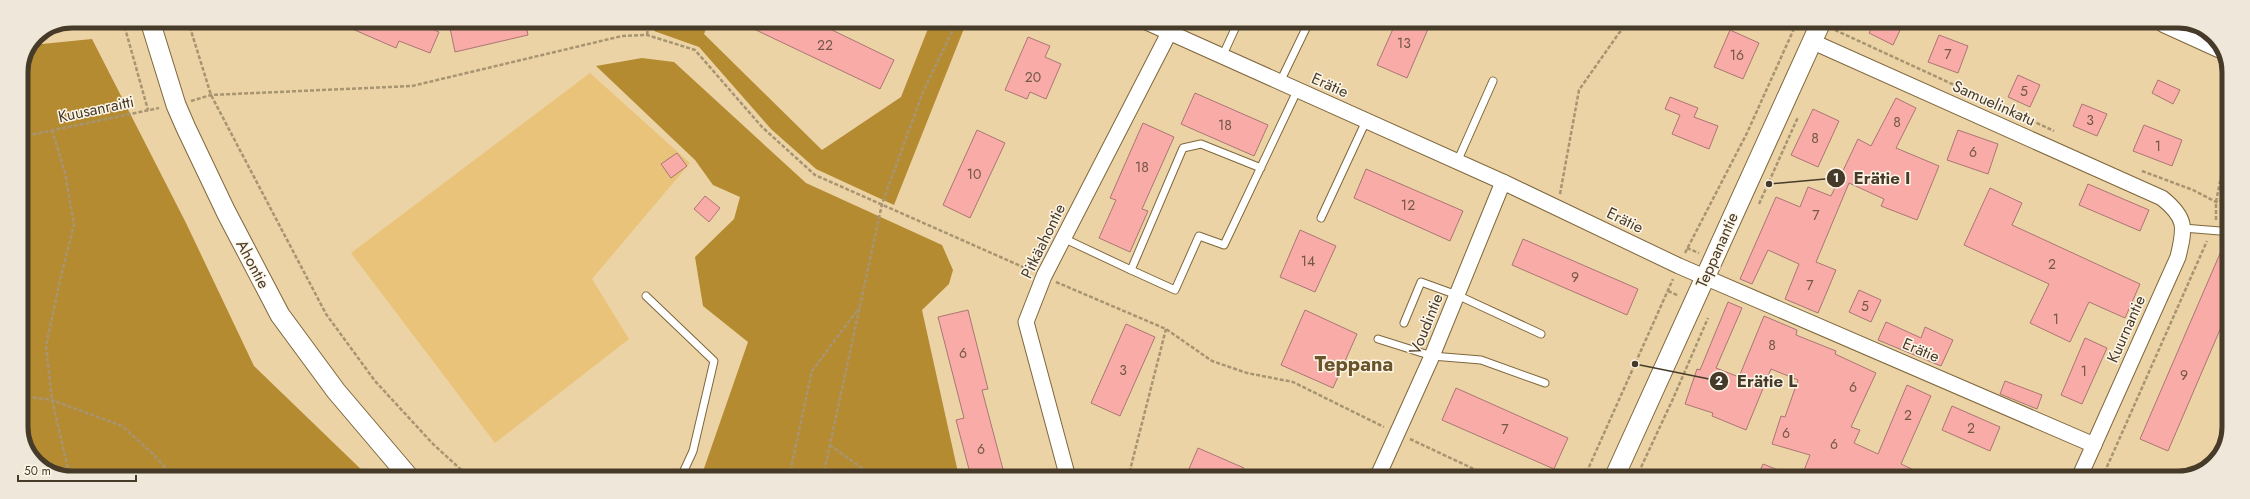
<svg xmlns="http://www.w3.org/2000/svg" width="2250" height="499" font-family="Jost,sans-serif">
<style>
.green{fill:#e9c37a}
.forest{fill:#b58b32}
.building{fill:#f9aba7;stroke:#aa7673}
.lines{fill:none;stroke-linecap:round;stroke-linejoin:round}
.service-casing{stroke:#7e673c;stroke-width:9}
.minor-casing{stroke:#7e673c;stroke-width:17}
.tertiary-casing{stroke:#7e673c;stroke-width:21}
.secondary-casing{stroke:#7e673c;stroke-width:23}
.path{stroke:#a79471;stroke-width:2.5;stroke-dasharray:4 2;stroke-linecap:butt}
.service{stroke:#fff;stroke-width:7}
.minor{stroke:#fff;stroke-width:15}
.tertiary{stroke:#fff;stroke-width:19}
.secondary{stroke:#fff;stroke-width:21}
.labels{text-anchor:middle;dominant-baseline:central;stroke-width:3;stroke-linejoin:round;paint-order:stroke}
.number-label{font-size:14px;fill:#735748}
.street-label{font-size:16px;fill:#463b29;stroke:#fef6e8}
.district-label{font-size:20px;font-weight:bold;fill:#6a5429;stroke:#fef6e8}
.rim{fill:none;stroke:#463b29;stroke-width:5}
.leader{fill:none;stroke:#463b29;stroke-width:1.5}
.callout-dot{fill:#463b29;stroke:#fef6e8;stroke-width:1.5}
.mark-label{font-size:12px;text-anchor:middle;font-weight:bold;fill:#fff}
.callout-label{font-size:17px;text-anchor:middle;font-weight:bold;fill:#463b29;stroke:#fef6e8;stroke-width:3;stroke-linejoin:round;paint-order:stroke}
</style>
<rect width="100%" height="100%" fill="#ecd3a5"/>
<path class="green" d="M590,73L690,163L592,279L629,339L495,443L351,253Z"/>
<g class="forest">
<path d="M658,21H709L704,34L822,150L901,97L931,21H967L894,205L816,169L771,129L699,47L654,31Z"/>
<path d="M92,39L186,223L254,366L369,477H63L36,463L21,433V72L32,45Z"/>
<path d="M642,58L674,62L806,183L942,245L953,270L949,284L922,310L959,477H701L748,342L703,306L695,257L734,219L740,197L713,185L695,160L596,66Z"/>
</g>
<g class="building">
<path d="M334,21H414L439,32L430,53L399,41L396,48Z"/>
<path d="M455,21H525L528,35L455,52L449,23Z"/>
<path d="M737,21H836L832,30L894,60L880,89Z"/>
<path d="M1396,22H1431L1407,78L1377,65Z"/>
<path d="M1875,22H1904L1893,45L1869,33Z"/>
<path d="M1730,30L1759,43L1743,79L1714,67Z"/>
<path d="M1939,35L1968,46L1958,73L1928,62Z"/>
<path d="M1028,37L1050,46L1045,57L1061,64L1046,99L1030,92L1027,99L1005,90Z"/>
<path d="M2018,75L2040,85L2030,107L2008,97Z"/>
<path d="M2158,80L2180,90L2173,104L2152,93Z"/>
<path d="M1195,93L1268,125L1254,156L1181,124Z"/>
<path d="M1670,97L1698,108L1694,117L1718,126L1709,149L1672,134L1680,115L1665,109Z"/>
<path d="M1896,98L1916,108L1896,148L1939,166L1917,220L1881,206L1884,199L1849,183L1816,262L1836,270L1818,313L1785,299L1799,264L1768,250L1752,284L1740,279L1776,197L1800,207L1808,187L1831,196L1858,139L1871,146Z"/>
<path d="M2082,104L2107,114L2097,136L2073,126Z"/>
<path d="M1813,109L1839,121L1818,167L1791,155Z"/>
<path d="M1143,123L1174,137L1142,209L1148,211L1130,252L1099,238L1116,200L1110,198Z"/>
<path d="M2144,125L2182,140L2172,166L2133,151Z"/>
<path d="M977,130L1005,143L970,218L943,205Z"/>
<path d="M1958,130L1998,144L1988,174L1947,160Z"/>
<path d="M677,153L687,166L671,178L661,164Z"/>
<path d="M1366,169L1463,211L1450,241L1354,198Z"/>
<path d="M2088,184L2149,210L2140,231L2079,205Z"/>
<path d="M1990,188L2022,203L2012,225L2140,284L2125,318L2089,302L2070,342L2030,323L2049,284L1964,245Z"/>
<path d="M705,196L720,208L709,222L694,209Z"/>
<path d="M1300,230L1336,246L1315,292L1280,277Z"/>
<path d="M2228,235V311L2168,451L2140,439Z"/>
<path d="M1523,239L1638,289L1627,315L1512,265Z"/>
<path d="M1859,290L1881,300L1871,322L1849,312Z"/>
<path d="M1728,302L1742,308L1716,368L1739,377L1764,316L1797,330L1796,335L1836,351L1835,354L1876,373L1851,427L1860,430L1854,443L1878,454L1907,385L1931,396L1901,464L1931,478H1801L1810,455L1772,444L1781,416L1785,417L1798,380L1771,369L1746,430L1712,416L1713,413L1685,404L1697,369L1700,370Z"/>
<path d="M968,310L988,389L982,390L1005,477H971L956,420L964,418L938,317Z"/>
<path d="M1305,310L1357,334L1333,388L1281,365Z"/>
<path d="M1886,322L1921,338L1925,327L1953,340L1941,366L1878,340Z"/>
<path d="M1126,324L1155,337L1120,416L1091,403Z"/>
<path d="M2085,338L2107,348L2082,404L2061,395Z"/>
<path d="M2005,381L2042,395L2037,409L2000,394Z"/>
<path d="M1456,388L1568,438L1554,469L1442,420Z"/>
<path d="M1952,406L2000,427L1990,451L1942,430Z"/>
<path d="M1198,448L1244,468L1240,478H1185Z"/>
<path d="M1763,464L1796,477V478H1757Z"/>
</g>
<g class="lines">
<defs>
<g id="service">
<path d="M1222,57L1238,22"/>
<path d="M1280,82L1309,22"/>
<path d="M1457,162L1493,81"/>
<path d="M1261,168L1201,144L1183,148L1131,270L1175,290L1199,236L1224,245L1297,91"/>
<path d="M1321,218L1366,121"/>
<path d="M2183,228L2220,231"/>
<path d="M1063,238L1131,270"/>
<path d="M646,296L714,361L693,451L681,477"/>
<path d="M1404,323L1421,282L1457,295L1541,334"/>
<path d="M1378,339L1432,356L1481,360L1545,383"/>
</g>
<g id="minor">
<path d="M1144,21L1503,182L1679,266L2094,445"/>
<path d="M1811,41L2162,198C2187,218 2185,228 2178,257L2079,478"/>
<path d="M1068,478L1026,322L1044,276L1169,33"/>
<path d="M1377,478L1432,356L1503,182"/>
</g>
<g id="tertiary">
<path d="M150,21L176,105L186,128L226,212L280,315L336,391L409,477"/>
<path d="M1614,478L1821,22"/>
</g>
<path id="secondary" d="M2165,22L2220,47"/>
</defs>
<use href="#service" class="service-casing"/>
<use href="#minor" class="minor-casing"/>
<use href="#tertiary" class="tertiary-casing"/>
<use href="#secondary" class="secondary-casing"/>
<g class="path">
<path d="M123,21L148,110"/>
<path d="M188,21L211,95L326,314L375,381L433,444L469,477"/>
<path d="M1789,22L1795,24"/>
<path d="M1835,30L2054,131"/>
<path d="M647,35L649,21"/>
<path d="M191,101L211,95L412,86L622,36L647,35L695,50L762,127L815,175L1032,271"/>
<path d="M52,130L65,173L74,225L60,280L46,346L52,400L70,477"/>
<path d="M21,137L159,108"/>
<path d="M2142,171L2193,190L2216,202L2229,198"/>
<path d="M1560,194L1579,90L1619,33L1630,22"/>
<path d="M1759,204L1798,117"/>
<path d="M2216,220V202L2229,136"/>
<path d="M1687,248L1699,253"/>
<path d="M1685,253L1747,133L1797,22"/>
<path d="M1056,282L1166,329L1212,361L1247,373L1293,382L1384,427"/>
<path d="M1668,291L1679,296"/>
<path d="M21,396L52,400L122,426L151,452L174,477"/>
<path d="M1410,439L1493,478"/>
<path d="M830,445L874,477"/>
<path d="M789,477L812,371L859,308"/>
<path d="M823,477L882,204L923,92L957,21"/>
<path d="M1128,478L1166,329"/>
<path d="M1584,478L1673,279"/>
<path d="M1636,478L1672,401L1708,318"/>
<path d="M2102,478L2207,241"/>
</g>
<use href="#service" class="service"/>
<use href="#minor" class="minor"/>
<use href="#tertiary" class="tertiary"/>
<use href="#secondary" class="secondary"/>
</g>
<g class="labels">
<g class="number-label">
<text x="1404" y="43">13</text>
<text x="825" y="45">22</text>
<text x="1948" y="54">7</text>
<text x="1737" y="55">16</text>
<text x="1033" y="77">20</text>
<text x="2024" y="91">5</text>
<text x="2090" y="120">3</text>
<text x="1897" y="122">8</text>
<text x="1225" y="125">18</text>
<text x="1815" y="138">8</text>
<text x="2158" y="146">1</text>
<text x="1973" y="152">6</text>
<text x="1142" y="167">18</text>
<text x="974" y="174">10</text>
<text x="1408" y="205">12</text>
<text x="1816" y="215">7</text>
<text x="1308" y="261">14</text>
<text x="2052" y="264">2</text>
<text x="1575" y="277">9</text>
<text x="1810" y="285">7</text>
<text x="1865" y="306">5</text>
<text x="2056" y="319">1</text>
<text x="1772" y="345">8</text>
<text x="963" y="353">6</text>
<text x="1123" y="370">3</text>
<text x="2084" y="371">1</text>
<text x="2184" y="375">9</text>
<text x="1853" y="387">6</text>
<text x="1908" y="415">2</text>
<text x="1971" y="428">2</text>
<text x="1505" y="429">7</text>
<text x="1786" y="433">6</text>
<text x="1834" y="444">6</text>
<text x="981" y="449">6</text>
</g>
<g class="street-label">
<text transform="translate(1330 85) rotate(24)">Erätie</text>
<text transform="translate(1994 103) rotate(24)">Samuelinkatu</text>
<text transform="translate(96 109) rotate(-12)">Kuusanraitti</text>
<text transform="translate(1625 220) rotate(26)">Erätie</text>
<text transform="translate(1043 241) rotate(-64)">Pitkäahontie</text>
<text transform="translate(1717 250) rotate(-66)">Teppanantie</text>
<text transform="translate(253 264) rotate(62)">Ahontie</text>
<text transform="translate(1426 324) rotate(-68)">Voudintie</text>
<text transform="translate(2126 329) rotate(-66)">Kuurnantie</text>
<text transform="translate(1921 350) rotate(23)">Erätie</text>
</g>
<g class="district-label">
<text x="1354" y="364">Teppana</text>
</g>
</g>
<path d="M0 0H2250V499H0ZM72 28H2178A44 44 0 0 1 2222 72V427A44 44 0 0 1 2178 471H72A44 44 0 0 1 28 427V72A44 44 0 0 1 72 28Z" fill="#efe7d9" fill-rule="evenodd"/>
<path class="rim" d="M72 28H2178A44 44 0 0 1 2222 72V427A44 44 0 0 1 2178 471H72A44 44 0 0 1 28 427V72A44 44 0 0 1 72 28Z"/>
<path class="leader" d="M1769 184L1836 178M1635 364L1719 381"/>
<g class="callout-dot">
<circle cx="1769" cy="184" r="4"/>
<circle cx="1635" cy="364" r="4"/>
<circle cx="1836" cy="178" r="10"/>
<circle cx="1719" cy="381" r="10"/>
</g>
<g class="mark-label">
<text x="1836" y="182">1</text>
<text x="1719" y="385">2</text>
</g>
<g class="callout-label">
<text x="1882" y="184">Erätie I</text>
<text x="1767" y="387">Erätie L</text>
</g>
<path d="M18 475v6h118v-6" fill="none" stroke="#463b29" stroke-width="2"/>
<text x="24" y="475" font-size="12" fill="#463b29" stroke="#fef6e8" stroke-width="3" paint-order="stroke">50 m</text>
</svg>
